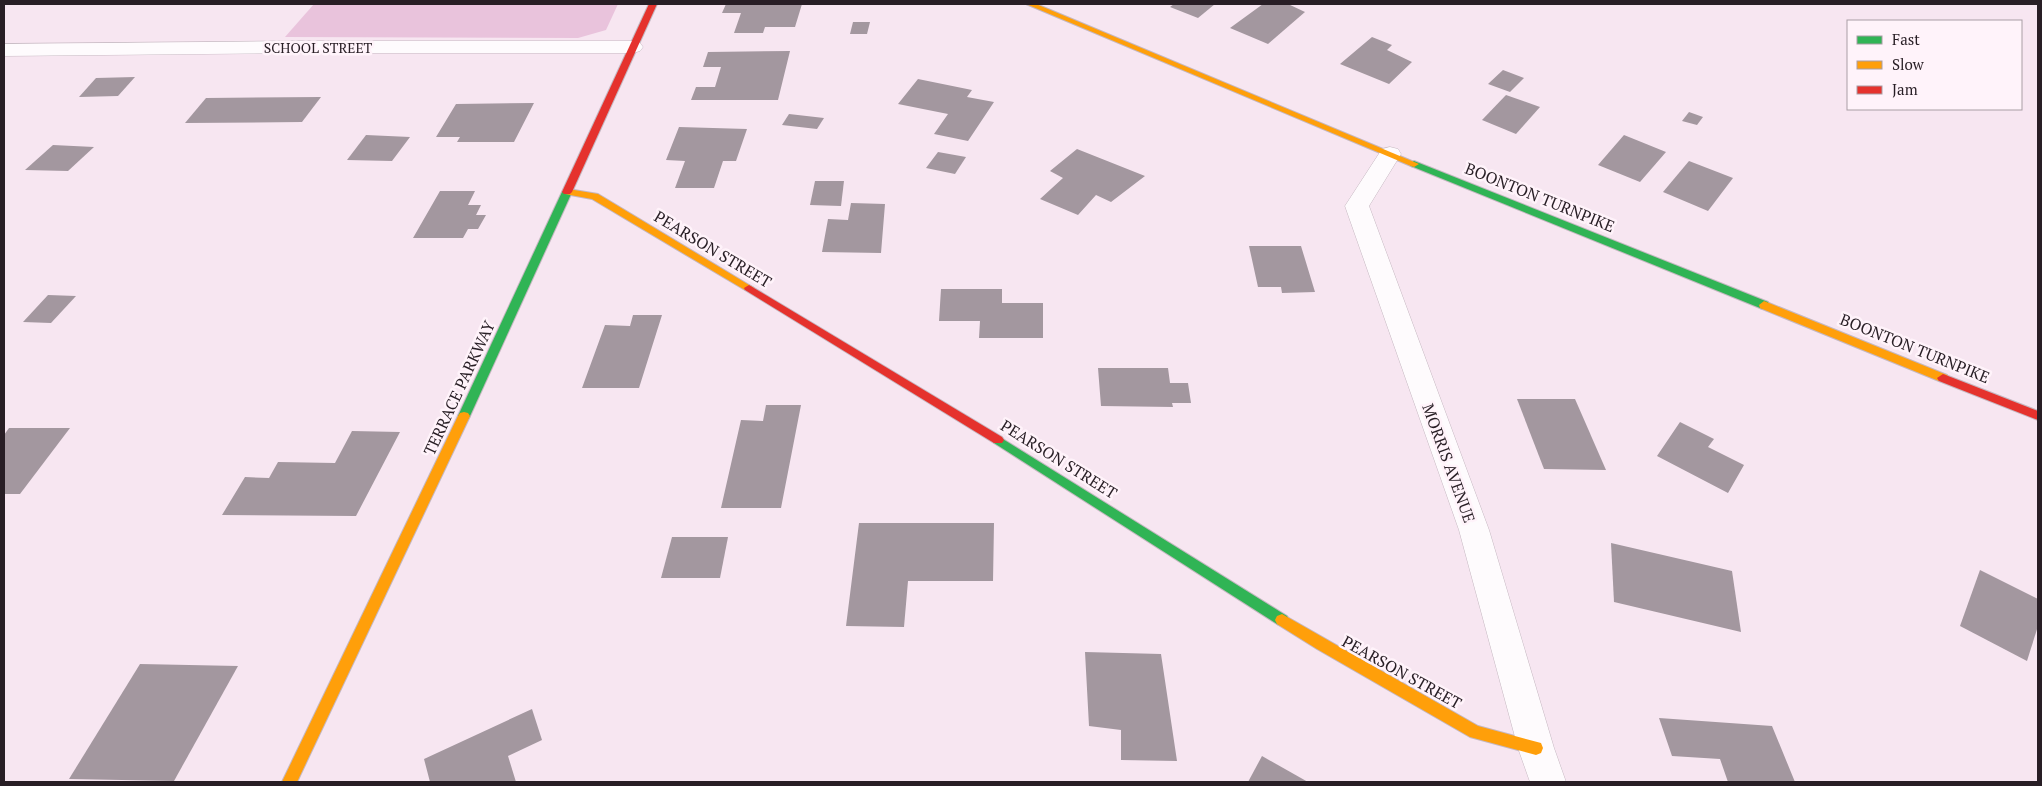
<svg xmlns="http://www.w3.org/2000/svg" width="2042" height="786" font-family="'PT Serif',serif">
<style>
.green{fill:#e9c3dc}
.building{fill:#a3979f}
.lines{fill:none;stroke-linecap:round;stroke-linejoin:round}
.street-casing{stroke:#c5b8c1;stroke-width:1}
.fast-casing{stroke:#c5b8c1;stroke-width:2}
.slow-casing{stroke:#c5b8c1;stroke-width:2}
.jam-casing{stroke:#c5b8c1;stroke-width:2}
.street{fill:#fefbfd;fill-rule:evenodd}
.fast{fill:#30b455;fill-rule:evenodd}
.slow{fill:#ff9f0a;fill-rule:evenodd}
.jam{fill:#e5322d;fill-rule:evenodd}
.labels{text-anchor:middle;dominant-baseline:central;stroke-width:5;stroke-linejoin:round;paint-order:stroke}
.far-street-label{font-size:14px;fill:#281e25;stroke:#fff3fa}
.street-label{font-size:16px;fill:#281e25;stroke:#fff3fa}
</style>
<rect width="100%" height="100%" fill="#f7e6f1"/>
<path class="green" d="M314,4H618L606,30L578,38L285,37Z"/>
<g class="building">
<path d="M726,4H802L795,27H765L763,33H734L741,13H722Z"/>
<path d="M1174,4H1215L1198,18L1170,7Z"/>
<path d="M1263,4H1288L1305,12L1268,44L1230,28Z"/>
<path d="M853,22H870L867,34H850Z"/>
<path d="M1372,37L1392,45L1387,50L1412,62L1389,84L1340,64Z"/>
<path d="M790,51L778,100H691L696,87H715L721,67H703L708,52Z"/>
<path d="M1503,70L1524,78L1510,92L1488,84Z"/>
<path d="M135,77L118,96L79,97L96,78Z"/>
<path d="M918,79L972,90L967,97L994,102L968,141L934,134L948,114L898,104Z"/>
<path d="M1506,95L1540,107L1516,134L1482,120Z"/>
<path d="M321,97L302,122L185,123L206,98Z"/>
<path d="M534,103L514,142H457L460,137H436L456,104Z"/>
<path d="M1689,112L1703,117L1697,125L1682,121Z"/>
<path d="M789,114L824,118L817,129L782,125Z"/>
<path d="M679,127L747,129L736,161H723L714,188H675L685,161L666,160Z"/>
<path d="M366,135L410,137L392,161L347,160Z"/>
<path d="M1624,135L1666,152L1640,182L1598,165Z"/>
<path d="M53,145L94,147L68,171L25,170Z"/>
<path d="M1077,149L1145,176L1111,202L1096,195L1078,215L1040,199L1063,178L1050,171Z"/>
<path d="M938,152L966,157L955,174L926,168Z"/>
<path d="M1689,161L1733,178L1708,211L1663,192Z"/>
<path d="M815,181H844L841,206L810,205Z"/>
<path d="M440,191H475L468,205H481L476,215H486L478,229H468L463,238H413Z"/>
<path d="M851,203L885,204L881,253L822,252L828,219L848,220Z"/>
<path d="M1249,246H1301L1315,292L1282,293L1281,287H1258Z"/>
<path d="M941,289H1002V303H1043V338H979L980,321H939Z"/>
<path d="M48,295L76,296L51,323L23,322Z"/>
<path d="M633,315H662L639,388H582L605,325L630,326Z"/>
<path d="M1098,368H1168L1170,383H1188L1191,403H1172L1173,407L1101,406Z"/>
<path d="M1517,399H1575L1606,470L1544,469Z"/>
<path d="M766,405H801L781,508H721L741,420L763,421Z"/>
<path d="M1680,422L1714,439L1708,447L1744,465L1728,493L1657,456Z"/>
<path d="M9,428H70L20,494H4V435Z"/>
<path d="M352,431L400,432L356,516L222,515L245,477L269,478L278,462L335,463Z"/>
<path d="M859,523H994L993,581H908L904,627L846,626Z"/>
<path d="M672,537H728L720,578H661Z"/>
<path d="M1611,543L1732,571L1741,632L1614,602Z"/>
<path d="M1980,570L2038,599V626L2027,661L1960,626Z"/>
<path d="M1085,652L1161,654L1177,761L1121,760V730L1089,726Z"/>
<path d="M140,664L238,666L174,781L69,779Z"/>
<path d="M532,709L542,740L508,756L516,782H430L424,759Z"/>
<path d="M1659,718L1772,726L1795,782H1728L1720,759L1672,756Z"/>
<path d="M1262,756L1308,782H1248Z"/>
</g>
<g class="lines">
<defs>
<g id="street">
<path d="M294,41H633L640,43L643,47L640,51L633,53H294L4,56V44Z"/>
<path d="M1390,147L1398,149L1401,154L1369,206L1489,530L1554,748L1566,782H1530L1518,748L1459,530L1345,206L1382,149Z"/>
</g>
<g id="fast">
<path d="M1414,161L1768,302L1769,305L1764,309L1760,308L1411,166L1409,164Z"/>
<path d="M567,189L572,192L470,416L468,419H460L458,416L562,192Z"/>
<path d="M998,436L1287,616L1289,620L1287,624L1282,626L1277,624L994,443L992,440L994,437Z"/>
</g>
<g id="slow">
<path d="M1026,4H1036L1419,164L1414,167L1411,166Z"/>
<path d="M568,189L598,194L754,288L753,290H745L592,199L565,194V190Z"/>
<path d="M1764,301L1947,375L1949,378L1947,381H1939L1760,308L1759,305Z"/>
<path d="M464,412L468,413L470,416L297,782H282L458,416L460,413Z"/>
<path d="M1282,614L1478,726L1541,743L1543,748L1541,753L1536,755L1470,737L1317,649L1277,624L1275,620L1277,616Z"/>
</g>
<g id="jam">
<path d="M649,4H657L572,192L570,194H564L562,192Z"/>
<path d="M749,285L1002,437L1004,440L1002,443H994L745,290L744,288Z"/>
<path d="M1943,374L2038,411V420L1939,381L1937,378Z"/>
</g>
</defs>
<use href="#street" class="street-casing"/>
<use href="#fast" class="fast-casing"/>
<use href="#slow" class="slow-casing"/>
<use href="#jam" class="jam-casing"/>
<use href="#street" class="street"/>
<use href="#fast" class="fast"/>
<use href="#slow" class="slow"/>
<use href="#jam" class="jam"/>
</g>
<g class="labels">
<g class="far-street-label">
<text x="318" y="47">SCHOOL STREET</text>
</g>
<g class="street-label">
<text transform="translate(1540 197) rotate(22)">BOONTON TURNPIKE</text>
<text transform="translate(713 249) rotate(31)">PEARSON STREET</text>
<text transform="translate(1915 348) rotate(22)">BOONTON TURNPIKE</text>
<text transform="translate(459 388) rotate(-65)">TERRACE PARKWAY</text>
<text transform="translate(1059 459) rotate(32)">PEARSON STREET</text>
<text transform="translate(1449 463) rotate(70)">MORRIS AVENUE</text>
<text transform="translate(1402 672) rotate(29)">PEARSON STREET</text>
</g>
</g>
<rect width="2042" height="786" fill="none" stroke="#281e25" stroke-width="10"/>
<rect x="1847" y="20" width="175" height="90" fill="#fff3fa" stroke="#a99ea5"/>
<rect x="1857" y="36" width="25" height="8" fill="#30b455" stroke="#a99ea5"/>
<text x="1892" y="45" font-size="15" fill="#281e25">Fast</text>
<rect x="1857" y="61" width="25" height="8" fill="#ff9f0a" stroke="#a99ea5"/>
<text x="1892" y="70" font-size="15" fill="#281e25">Slow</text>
<rect x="1857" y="86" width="25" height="8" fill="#e5322d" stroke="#a99ea5"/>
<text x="1892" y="95" font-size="15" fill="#281e25">Jam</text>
</svg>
